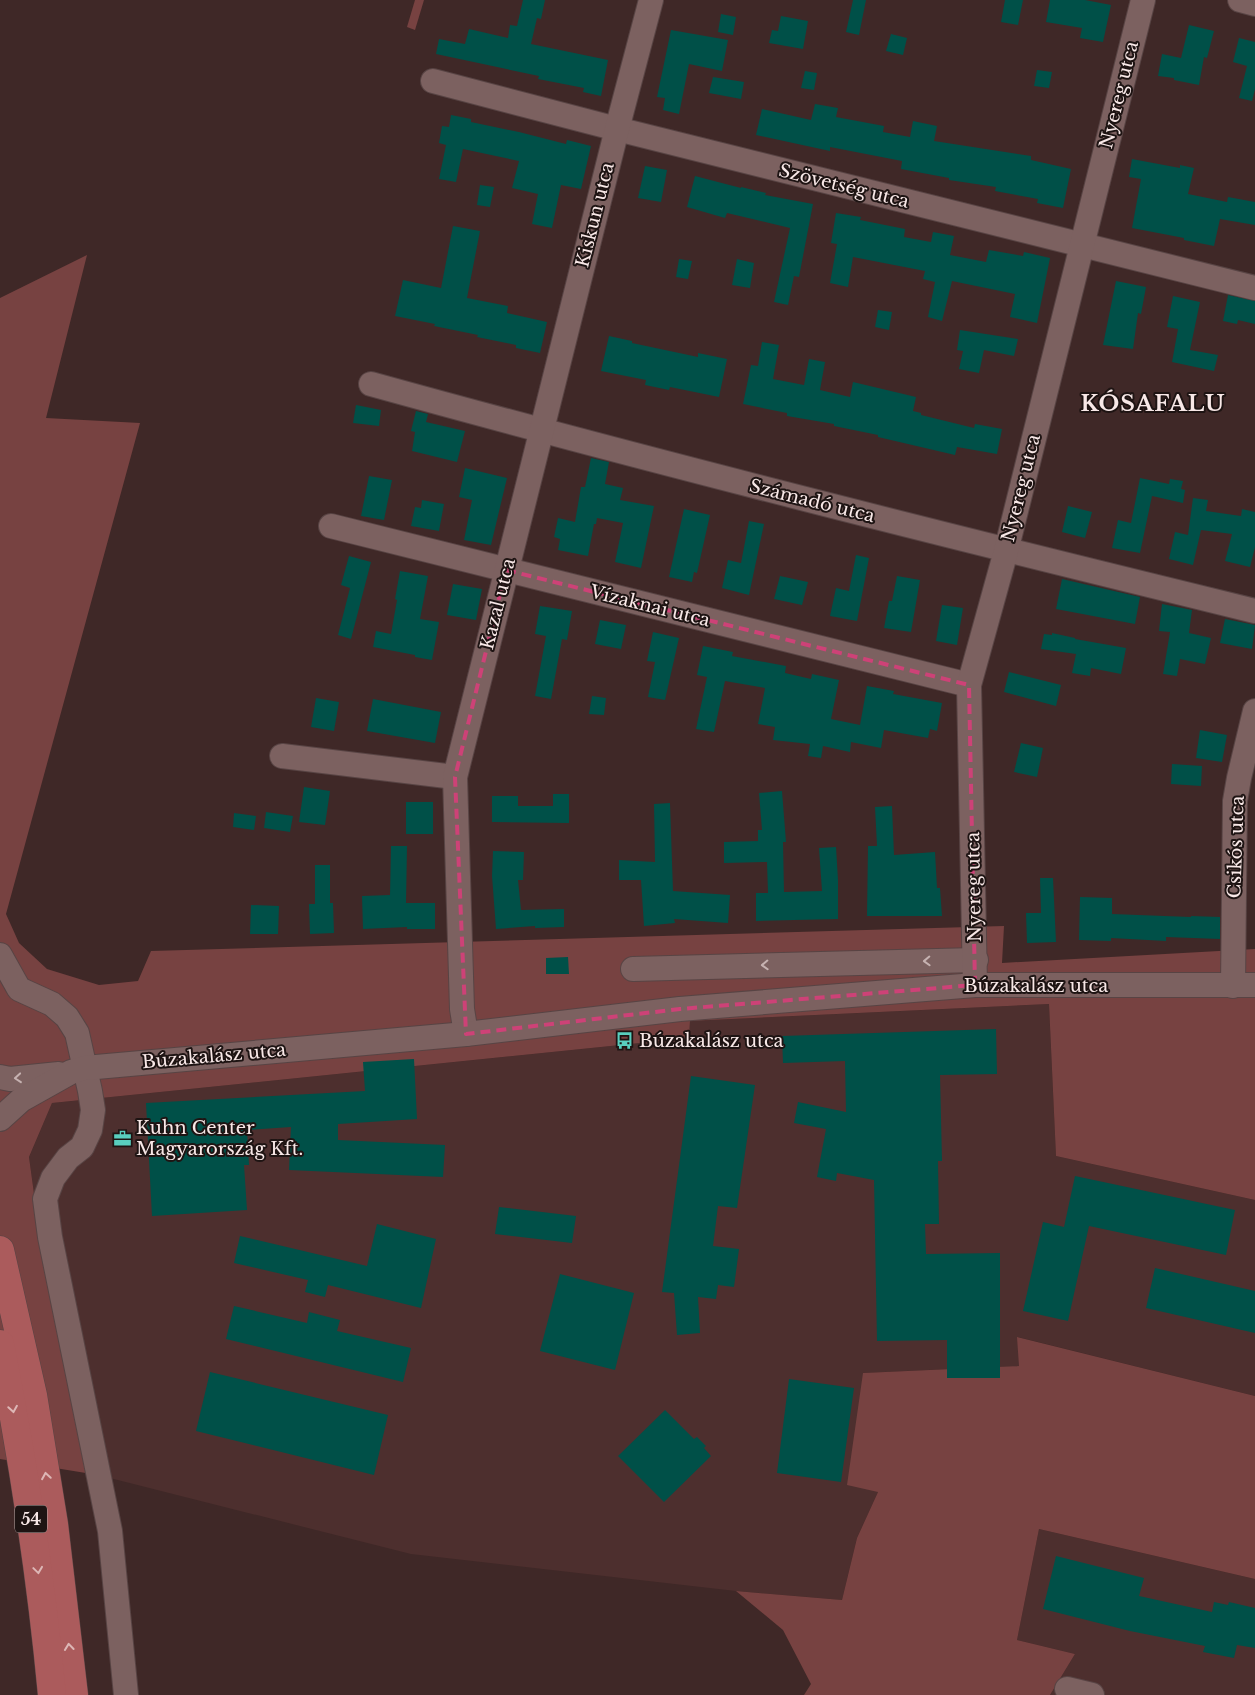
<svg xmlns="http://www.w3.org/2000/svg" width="1255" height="1695" font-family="'Libre Baskerville',serif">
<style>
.built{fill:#4d2f2e}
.green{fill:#774241}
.building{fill:#005048}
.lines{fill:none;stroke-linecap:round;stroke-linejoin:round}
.minor-casing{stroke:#584444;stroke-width:26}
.major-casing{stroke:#584444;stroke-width:29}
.minor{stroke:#7c6160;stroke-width:24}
.major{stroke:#ab5b5c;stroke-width:28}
.oneway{stroke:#c6b2b1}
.oneway2{stroke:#ddb7b6}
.marked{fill:none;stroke:#cd4277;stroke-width:4;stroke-dasharray:10 6;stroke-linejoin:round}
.labels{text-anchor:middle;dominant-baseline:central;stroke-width:4;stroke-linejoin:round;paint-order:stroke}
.shield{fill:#1e1413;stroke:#b7a8a7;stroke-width:1}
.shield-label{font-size:16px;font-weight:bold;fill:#f8e8e7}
.street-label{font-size:18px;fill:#f8e8e7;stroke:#1e1413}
.poi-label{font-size:18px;fill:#f8e8e7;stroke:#1e1413;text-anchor:start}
.district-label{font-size:22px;font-weight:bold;letter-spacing:1px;fill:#f8e8e7;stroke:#1e1413}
</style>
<rect width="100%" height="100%" fill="#3f2827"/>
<g class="built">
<path d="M1049,1004L1056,1156L1255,1200V1396L1018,1337L1020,1366L863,1373L878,1492L857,1538L842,1600L736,1591L411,1554L98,1475L38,1223L29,1157L52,1103L689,1038L690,1021Z"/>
<path d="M1039,1529L1255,1579V1695H1050L1075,1654L1017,1640Z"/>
</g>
<g class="green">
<path d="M415,0H424L415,30L407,27Z"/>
<path d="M87,255L46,418L140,423L6,914L19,943L47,969L99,985L138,981L151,951L1004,926L1002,963L1255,949V1200L1056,1156L1049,1004L690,1021L689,1038L52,1103L29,1157L38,1223L98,1475L0,1459V298Z"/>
<path d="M1017,1337L1255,1396V1579L1039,1529L1017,1640L1075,1654L1050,1695H804L811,1684L783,1630L736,1591L842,1600L857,1538L878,1492L847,1485L863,1373L1019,1366Z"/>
</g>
<g class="building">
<path d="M523,0H545L541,19L537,18L531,44L608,60L601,96L583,92L584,88L538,79L539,76L436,54L439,39L465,44L469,29L508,38L510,25L517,26Z"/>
<path d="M853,0H866L859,35L846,32Z"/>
<path d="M1005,0H1023L1018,25L1001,22Z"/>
<path d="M1050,0H1085L1111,5L1103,42L1080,38L1082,28L1046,22Z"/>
<path d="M721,14L736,17L733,35L718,32Z"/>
<path d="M781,16L808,21L803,49L769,43L772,30L778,31Z"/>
<path d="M1189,25L1214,31L1207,58L1204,57L1199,85L1174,80V78L1158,76L1162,54L1181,58Z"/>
<path d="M671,30L728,40L722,71L689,64L679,114L663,110L665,98L657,97Z"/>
<path d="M891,34L907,38L903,55L886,51Z"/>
<path d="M1239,38L1255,42V89L1252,101L1239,98L1247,66L1233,62Z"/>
<path d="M1037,70L1052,72L1049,88L1034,86Z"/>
<path d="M805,71L817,73L814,90L801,88Z"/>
<path d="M713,77L744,82L741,99L709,93Z"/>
<path d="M815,104L838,108L836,117L884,126L883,132L910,137L913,121L937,126L934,141L1031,156V160L1071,169L1063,208L1037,203L1038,199L995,191L996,187L949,180V178L901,169L902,161L830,147V151L756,135L762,109L811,120Z"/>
<path d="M451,115L471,119V122L519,132L566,144L567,140L591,146L581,189L561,185L552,228L532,224L538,194L512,188L519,161L463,149L456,182L439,179L446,145L439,143L442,126L449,127Z"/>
<path d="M1132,159L1180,168V165L1194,168L1188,194L1227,202L1228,197L1255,202V225L1220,219L1214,246L1184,240V238L1132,228L1141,179L1129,177Z"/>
<path d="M645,166L667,170L661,202L638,198Z"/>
<path d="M695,176L741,188V187L766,193L765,195L813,204L799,277L794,276L788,305L774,302L790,228L727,213L725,218L687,207Z"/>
<path d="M480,185L494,187L490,207L477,205Z"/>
<path d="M836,213L861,217L860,220L905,229L904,237L931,242L933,232L954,236L950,255L986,262L989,250L1023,256L1024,252L1050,258L1037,323L1010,317L1015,294L952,281L942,321L928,317L935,282L923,279L925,271L853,257L848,287L830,283L837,244L831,243Z"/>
<path d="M453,226L480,231L467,298L508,306L507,313L547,322L540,353L516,348V345L477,337L478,335L434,326L435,324L395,316L403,280L441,288Z"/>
<path d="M679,259L692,261L688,279L676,277Z"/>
<path d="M737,259L754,263L750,288L732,285Z"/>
<path d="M1116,281L1146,287L1141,314L1138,313L1133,349L1103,345Z"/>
<path d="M1228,295L1255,301V324L1238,320L1237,324L1223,321Z"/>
<path d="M1173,296L1200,302L1190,350L1218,355L1214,371L1172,362L1178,329L1167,327Z"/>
<path d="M878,310L892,312L889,330L875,327Z"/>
<path d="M960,330L1018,339L1014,356L984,350L979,373L959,369L963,351L957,350Z"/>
<path d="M609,336L632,341V343L698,357V353L727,359L719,397L670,387L669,390L645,385L646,380L601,371Z"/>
<path d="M762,342L779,345L773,379L804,385L809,359L825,362L820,390L850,397L853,382L916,397L913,411L921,413V415L974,428L975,424L1002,429L997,454L957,447L955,455L878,437V435L834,426V424L787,416V413L743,404L751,365L758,366Z"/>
<path d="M356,405L381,410L379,426L353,423Z"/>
<path d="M416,411L428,414L426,422L465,431L457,462L412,451L415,432L411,431Z"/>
<path d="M591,458L609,462L605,484L623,488L620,500L654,506L641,568L615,562L623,523L597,518L596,524H594L588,556L558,550L560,539L554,537L558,518L575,522L581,487H585Z"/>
<path d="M465,468L507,478L491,545L464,540L472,500L459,497Z"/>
<path d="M369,476L392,480L384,520L361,516Z"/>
<path d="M1140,478L1169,484L1170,479L1183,481L1181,489L1185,490L1183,503L1152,496L1140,553L1112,548L1118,520L1131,523Z"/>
<path d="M1193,498L1208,500L1206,511L1241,516L1242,509L1255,512V547L1250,567L1225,561L1232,534L1201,530L1193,565L1169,559L1175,532L1188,535Z"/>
<path d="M422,500L444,504L439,531L411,526L415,507L421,508Z"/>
<path d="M1068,506L1092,512L1085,538L1062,532Z"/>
<path d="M684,509L710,515L697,573L694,572L692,582L669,577Z"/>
<path d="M749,521L764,524L749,595L722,588L728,560L741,563Z"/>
<path d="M856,555L869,558L857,621L830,616L836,588L849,591Z"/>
<path d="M349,556L371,562L351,639L338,635L350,588L341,585Z"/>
<path d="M400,571L428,576L420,619L439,622L432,660L415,657V655L373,647L376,631L391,634L397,600L395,599Z"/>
<path d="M780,576L808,582L802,605L774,599Z"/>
<path d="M897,576L920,580L911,632L884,628L889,601H892Z"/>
<path d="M1062,579L1140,597L1135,624L1056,609Z"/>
<path d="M453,584L482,589L476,620L447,615Z"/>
<path d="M1162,604L1192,610L1189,633L1211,638L1205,664L1180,659L1177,676L1163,674L1170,632L1159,631Z"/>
<path d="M942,605L963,608L957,645L936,641Z"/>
<path d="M540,606L572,611L567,640L562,639L551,699L535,696L546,636L535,634Z"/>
<path d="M1225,619L1255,625L1252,649L1220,643Z"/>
<path d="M600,620L626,625L621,649L595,644Z"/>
<path d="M653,632L679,638L665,700L648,697L655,662L647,661Z"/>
<path d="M1052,633L1075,638V639L1126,648L1121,674L1091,668L1090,676L1072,673L1076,654L1041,649L1044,634L1052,635Z"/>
<path d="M703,646L733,652L732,656L786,666L785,673L811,679L812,674L839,680L831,719L860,725L867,686L894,691L893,694L942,703L937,731L930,729L928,738L884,730L881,748L851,742L850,752L823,746L821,758L808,756L810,744L773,740L775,727L758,724L765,688L725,681L714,732L696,729L707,677L697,675Z"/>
<path d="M1009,672L1061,685L1056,706L1004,692Z"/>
<path d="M592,696L606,698L604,715L589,714Z"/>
<path d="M316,698L339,702L334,731L311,727Z"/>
<path d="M373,699L441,712L435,743L367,731Z"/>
<path d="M1200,730L1227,735L1222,762L1196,758Z"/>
<path d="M1021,743L1043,748L1037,777L1014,772Z"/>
<path d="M1172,764L1202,766L1201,786L1171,784Z"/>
<path d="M304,787L330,791L325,825L299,822Z"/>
<path d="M782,791L786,842H783L784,892L822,891L819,848L836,847L838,880V919L756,921V893H768L767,862L724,863V842L758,841V830H762L759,793Z"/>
<path d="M553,794H569V823L492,822V796H518V806H553Z"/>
<rect x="406" y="802" width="27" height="32"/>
<path d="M670,803L673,891L730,895L728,923L674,919L675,923L644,926L641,880H619V860L655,862L654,804Z"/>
<path d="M892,806L894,855L935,852L937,888H940L942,916H867L868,846H877L875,807Z"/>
<path d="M266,812L293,816L290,832L264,828Z"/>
<path d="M234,813L256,816L254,830L233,827Z"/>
<path d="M391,846H407L406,903H435V929H407V927L363,929L362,896L390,895Z"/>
<path d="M493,851L524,852L523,880H518L521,910L564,909V927L535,928V926L496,929L492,876Z"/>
<path d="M315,865H330V903H333L334,933L310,934L309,904H315Z"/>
<path d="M1040,878H1053L1056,942L1027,943L1026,913H1041Z"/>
<path d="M1080,897L1112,898V914L1191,917V916L1220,917V939L1166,937V941L1111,938V941L1079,940Z"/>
<path d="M251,905L279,906L278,934H250Z"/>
<path d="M568,957L569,974H546V958Z"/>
<path d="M996,1029L997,1074L940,1075L942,1161H938L939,1224H925L926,1254L1000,1253V1378H947V1340L877,1341L874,1180L837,1173L836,1181L817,1177L826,1129L794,1123L798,1102L846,1112L845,1061L783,1063L782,1036Z"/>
<path d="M414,1059L417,1119L338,1124V1140L445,1145L443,1177L289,1170L291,1127L247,1130L249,1165H244L247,1210L152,1216L146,1103L365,1091L363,1062Z"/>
<path d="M691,1076L755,1085L737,1208L718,1206L713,1246L739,1249L734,1287L718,1285L716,1299L698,1297L700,1333L677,1335L674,1293L662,1292Z"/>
<path d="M1075,1176L1235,1210L1226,1255L1089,1226L1068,1321L1023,1311L1043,1222L1064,1227Z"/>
<path d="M499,1207L576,1216L572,1243L495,1234Z"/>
<path d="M377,1224L436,1239L421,1308L328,1285L325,1297L305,1292L308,1280L234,1263L240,1236L367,1266Z"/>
<path d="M1155,1268L1255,1291V1333L1146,1308Z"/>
<path d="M560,1274L634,1293L615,1370L540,1351Z"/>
<path d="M234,1306L307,1323L309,1312L340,1320L337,1331L411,1348L403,1382L226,1339Z"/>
<path d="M210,1372L388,1415L374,1475L196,1431Z"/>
<path d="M789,1379L854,1388L841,1482L777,1473Z"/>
<path d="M665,1410L694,1439L697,1437L706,1446L704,1448L711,1456L664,1502L618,1456Z"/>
<path d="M1056,1556L1144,1578L1139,1596L1212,1612L1214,1602L1228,1605L1229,1602L1255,1608V1648L1237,1645L1234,1658L1203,1652L1205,1646L1130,1631L1043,1609Z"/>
</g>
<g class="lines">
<defs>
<g id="minor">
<path d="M1240,0L1255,4"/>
<path d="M433,81L617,129L1255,288"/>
<path d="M371,384C664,465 959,539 1255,611"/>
<path d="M331,526L969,685"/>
<path d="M282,756L455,777"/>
<path d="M0,955L19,989L52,1004L67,1017L77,1033L90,1091L93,1110L90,1130L82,1147L68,1158L53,1178L45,1199L50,1237L110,1531L126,1695"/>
<path d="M633,969L976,960"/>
<path d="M975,985L969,685L1006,551L1143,0"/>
<path d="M1233,986L1235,801L1239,778L1255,711"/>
<path d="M466,1034L462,1009L455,777L617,129L651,0"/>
<path d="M0,1077L10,1079L59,1074"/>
<path d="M0,1119L21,1100L71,1072L85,1068L466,1034L680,1009L975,985H1255"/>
<path d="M1067,1689L1092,1695"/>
</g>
<g id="major">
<path d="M0,1250L33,1395L54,1524L74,1695"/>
<path d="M0,1344C23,1460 41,1577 52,1695"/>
</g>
</defs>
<use href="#minor" class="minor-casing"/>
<use href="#major" class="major-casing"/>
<use href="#minor" class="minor"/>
<use href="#major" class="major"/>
</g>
<defs><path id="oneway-chevron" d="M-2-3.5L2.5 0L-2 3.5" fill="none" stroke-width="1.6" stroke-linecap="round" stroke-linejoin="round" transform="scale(1.25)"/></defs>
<g class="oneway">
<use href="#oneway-chevron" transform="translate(927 961) rotate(178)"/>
<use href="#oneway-chevron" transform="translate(765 965) rotate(178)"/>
<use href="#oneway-chevron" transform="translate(18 1078) rotate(175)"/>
</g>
<g class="oneway2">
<use href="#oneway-chevron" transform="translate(13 1409) rotate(81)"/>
<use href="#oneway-chevron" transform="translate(46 1476) rotate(-99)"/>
<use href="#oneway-chevron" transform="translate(38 1570) rotate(82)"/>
<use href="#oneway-chevron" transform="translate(69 1647) rotate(-96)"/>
</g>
<path class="marked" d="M506,570L969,685L975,985L680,1009L466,1034L455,777Z"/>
<defs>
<symbol id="bus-bare" viewBox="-9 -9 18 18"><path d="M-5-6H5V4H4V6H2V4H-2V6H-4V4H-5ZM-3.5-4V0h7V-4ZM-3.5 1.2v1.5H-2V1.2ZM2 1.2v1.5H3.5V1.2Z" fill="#59cebe" stroke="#1e1413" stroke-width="2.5" paint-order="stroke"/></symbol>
<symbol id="office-bare" viewBox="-9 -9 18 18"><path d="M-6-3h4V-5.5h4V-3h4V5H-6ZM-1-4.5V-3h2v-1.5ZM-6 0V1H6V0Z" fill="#59cebe" stroke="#1e1413" stroke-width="2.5" paint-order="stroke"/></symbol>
</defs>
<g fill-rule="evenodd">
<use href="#bus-bare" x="612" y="1028" width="25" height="25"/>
<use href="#office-bare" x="110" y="1126" width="25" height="25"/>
</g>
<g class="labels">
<rect class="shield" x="15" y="1505.5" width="32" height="27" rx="4"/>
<g class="shield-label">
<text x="31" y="1519">54</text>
</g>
<g class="street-label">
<text transform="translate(1119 95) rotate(-76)">Nyereg utca</text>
<text transform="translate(844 186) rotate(14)">Szövetség utca</text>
<text transform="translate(595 215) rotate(-76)">Kiskun utca</text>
<text transform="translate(1021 488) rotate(-76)">Nyereg utca</text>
<text transform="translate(812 501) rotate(14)">Számadó utca</text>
<text transform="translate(498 604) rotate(-76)">Kazal utca</text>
<text transform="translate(650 606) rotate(14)">Vízaknai utca</text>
<text transform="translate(1236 847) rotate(-88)">Csikós utca</text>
<text transform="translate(974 887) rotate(-91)">Nyereg utca</text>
<text x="1036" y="986">Búzakalász utca</text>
<text transform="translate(214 1056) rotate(-5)">Búzakalász utca</text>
</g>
<g class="poi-label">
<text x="639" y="1041">Búzakalász utca</text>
<text x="136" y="1128">Kuhn Center<tspan x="136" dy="21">Magyarország Kft.</tspan></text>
</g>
<g class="district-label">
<text x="1153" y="403">KÓSAFALU</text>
</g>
</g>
</svg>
